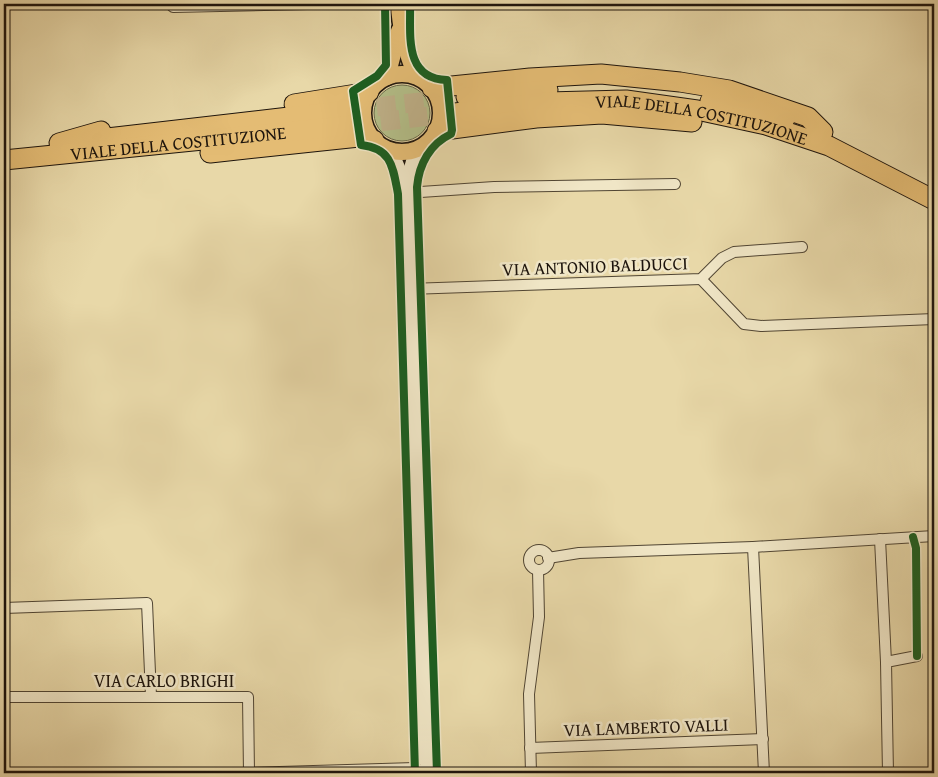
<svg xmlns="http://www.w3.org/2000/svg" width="938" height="777" font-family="'Gentium Book Plus',serif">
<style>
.green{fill:#b4bf89;stroke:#686a4a}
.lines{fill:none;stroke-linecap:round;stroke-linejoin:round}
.highway-tunnel{stroke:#bfb189;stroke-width:19;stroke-dasharray:19 9;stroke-linecap:butt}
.street-casing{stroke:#504533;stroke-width:12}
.secondary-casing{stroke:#1d140c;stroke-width:18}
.primary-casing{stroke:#1d140c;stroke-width:19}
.highway-casing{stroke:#1d140c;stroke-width:21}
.street{stroke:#f0e6c6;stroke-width:10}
.secondary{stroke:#f0e6c6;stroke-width:15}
.primary{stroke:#e4bc74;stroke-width:16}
.highway{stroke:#e4bc74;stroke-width:19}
.cycleway-casing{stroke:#f0e6c6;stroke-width:11}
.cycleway{stroke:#1b5e20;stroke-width:8}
.labels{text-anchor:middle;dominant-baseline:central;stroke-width:5;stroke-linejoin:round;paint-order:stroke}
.street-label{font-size:18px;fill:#1d140c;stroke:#f0e6c6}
</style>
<rect width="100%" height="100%" fill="#e8d8a8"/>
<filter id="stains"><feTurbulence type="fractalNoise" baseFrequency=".004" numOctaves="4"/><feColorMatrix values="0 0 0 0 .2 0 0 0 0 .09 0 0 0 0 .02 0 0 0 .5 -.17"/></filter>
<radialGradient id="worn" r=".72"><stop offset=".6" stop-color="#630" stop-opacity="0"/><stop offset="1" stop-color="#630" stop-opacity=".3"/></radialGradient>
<circle class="green" cx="402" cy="113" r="28"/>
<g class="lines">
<g class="highway-tunnel">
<path d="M349,110L466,97"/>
<path d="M353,125L455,113"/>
</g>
<defs>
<g id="street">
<path d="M173,7L307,4"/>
<path d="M406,193L494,187L675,184"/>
<path d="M701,279L744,324L761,326L934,319"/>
<path d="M409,289L701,279L722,258L734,252L802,247"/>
<path d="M880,539L886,662"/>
<path d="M753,547L934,536"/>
<circle cx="539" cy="560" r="10"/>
<path d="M548,558L579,553L753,547L764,773"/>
<path d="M4,608L147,603L151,696"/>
<path d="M4,697H248L249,773"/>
<path d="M530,748L763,739"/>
<path d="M4,773H249L415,768L422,771"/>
<path d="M531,773L529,694L539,617L538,570"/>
<path d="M888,773L886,662L917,656"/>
</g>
<g id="secondary">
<path d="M417,149L406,188L407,243L425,747L429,773"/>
<path d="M390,150L406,188"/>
</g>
<g id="primary">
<path d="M399,4C400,30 406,52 416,76"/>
<circle cx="402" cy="113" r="39"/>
<path d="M387,77L399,31"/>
</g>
<g id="highway">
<path d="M432,88L530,78L601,74L680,82L729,90L808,117L823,132"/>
<path d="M466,97L548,90"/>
<path d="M710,101L755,108L785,119"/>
<path d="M294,104L369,92"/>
<path id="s1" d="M455,113L547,102L626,100L697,110L766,125L829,146L934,200"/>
<path d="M437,131L536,118L602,114L692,122"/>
<path d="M90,140L349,110"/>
<path d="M59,143L101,131"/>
<path d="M210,153L359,137L374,140"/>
<path id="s2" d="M4,160L353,125"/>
</g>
</defs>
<use href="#street" class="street-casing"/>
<use href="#secondary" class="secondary-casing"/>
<use href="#primary" class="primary-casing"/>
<use href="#highway" class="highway-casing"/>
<use href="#street" class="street"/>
<use href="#secondary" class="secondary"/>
<use href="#primary" class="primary"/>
<use href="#highway" class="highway"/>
<defs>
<g id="cycleway">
<path d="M385,4L386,65L377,76L353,91L361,145C392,148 393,168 398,194L415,773"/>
<path d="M410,4C411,33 403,79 447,80L452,130L451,134C430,144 419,164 417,187L437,773"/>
<path d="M913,537L916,548L917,656"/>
</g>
</defs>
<use href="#cycleway" class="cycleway-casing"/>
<use href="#cycleway" class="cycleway"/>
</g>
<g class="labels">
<g class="street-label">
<text stroke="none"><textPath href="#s1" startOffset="249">VIALE DELLA COSTITUZIONE</textPath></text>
<text stroke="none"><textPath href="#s2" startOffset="175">VIALE DELLA COSTITUZIONE</textPath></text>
<text transform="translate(595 266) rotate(-2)">VIA ANTONIO BALDUCCI</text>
<text x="164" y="680">VIA CARLO BRIGHI</text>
<text transform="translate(646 727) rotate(-2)">VIA LAMBERTO VALLI</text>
</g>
</g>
<rect width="938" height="777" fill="none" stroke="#e8d8a8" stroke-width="20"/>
<rect x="5" y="5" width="928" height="767" fill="none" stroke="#1d140c" stroke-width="2.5"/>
<rect x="10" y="10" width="918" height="757" fill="none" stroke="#1d140c"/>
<rect width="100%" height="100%" filter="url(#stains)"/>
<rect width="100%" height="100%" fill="url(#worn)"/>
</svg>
